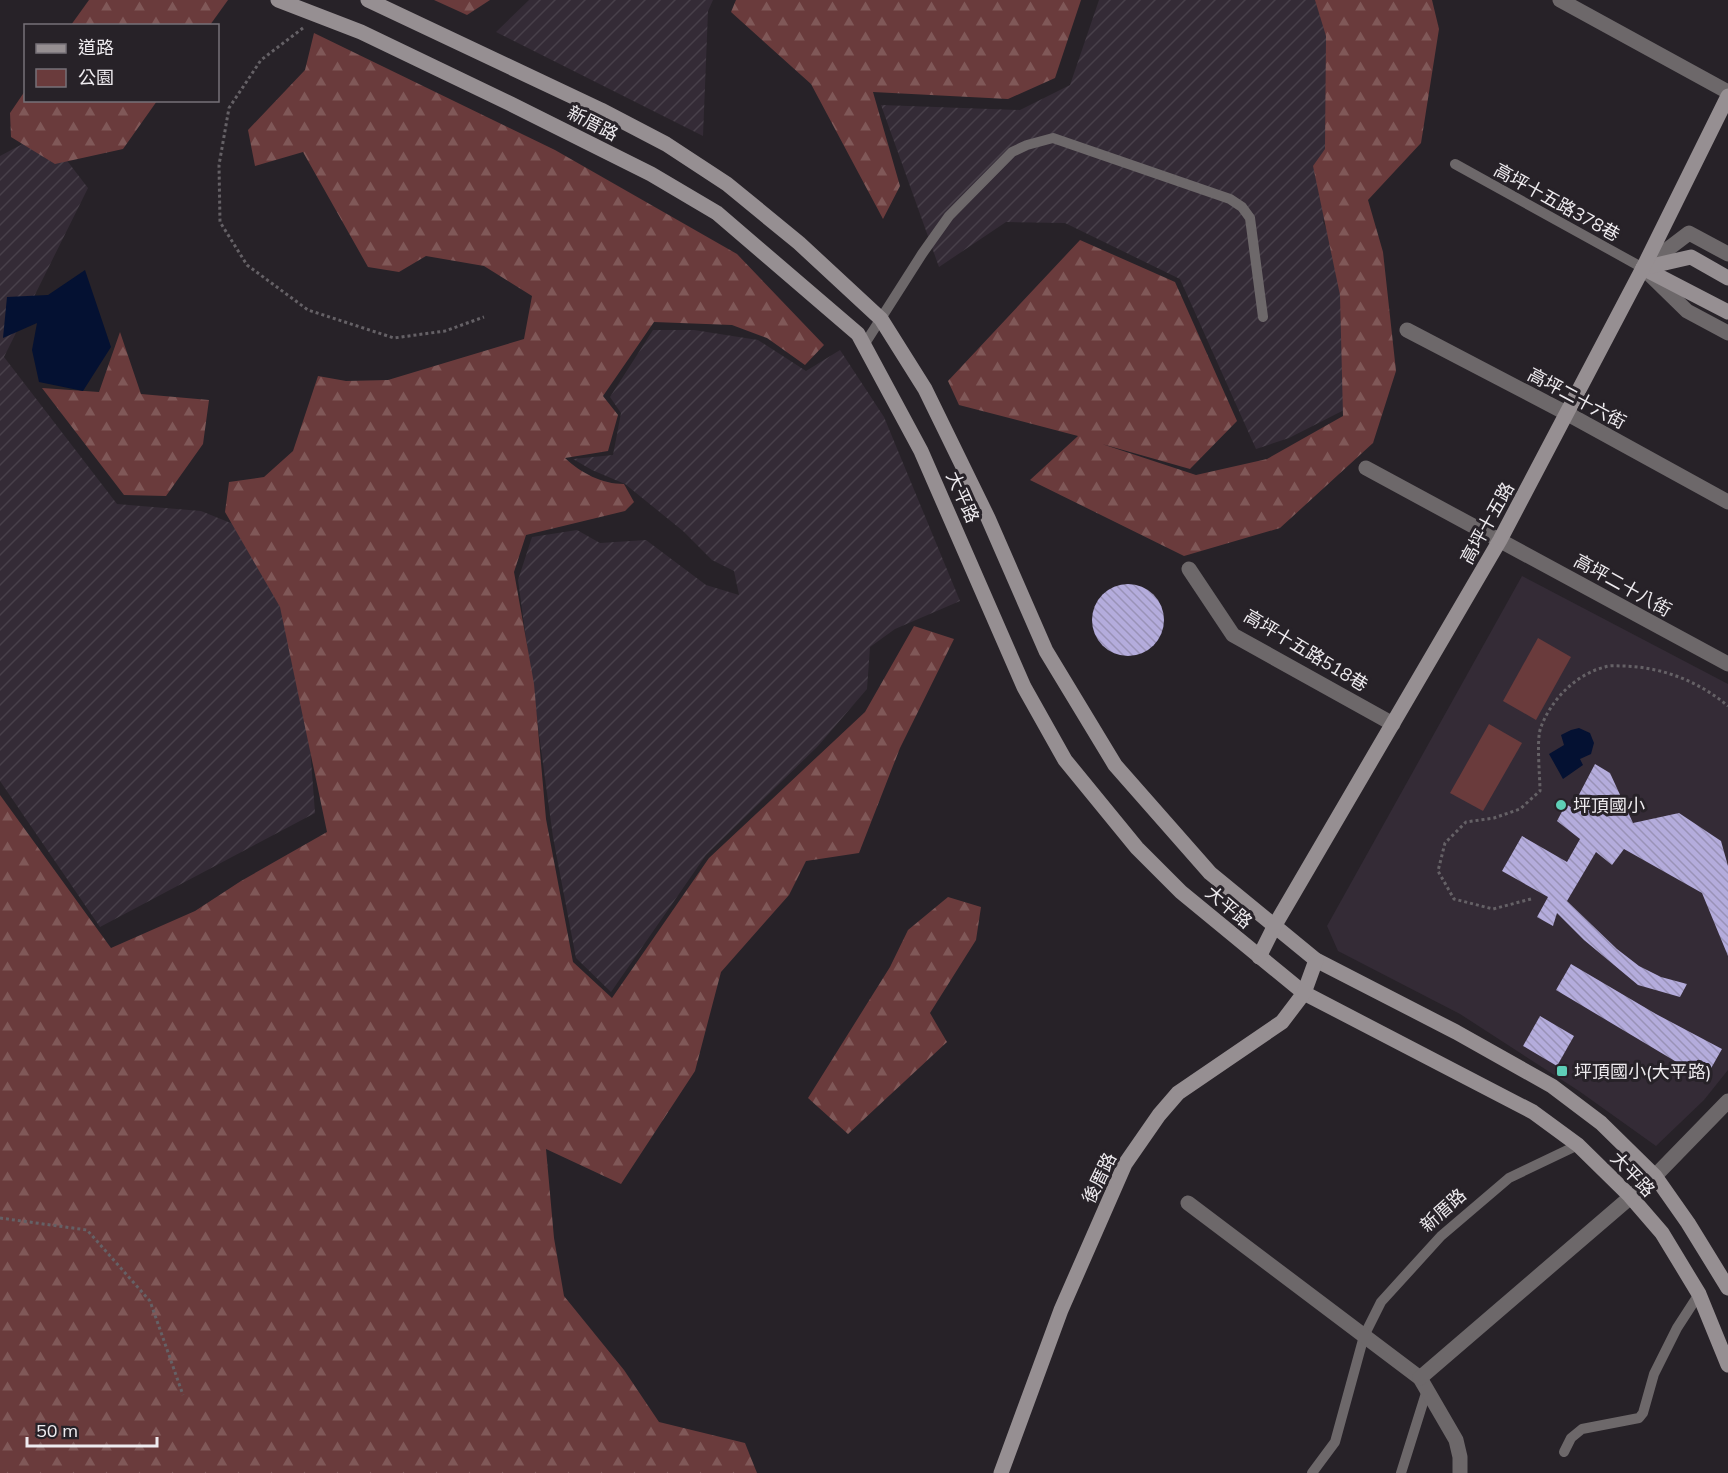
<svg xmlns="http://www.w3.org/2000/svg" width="1728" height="1473" font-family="Mulish,'Noto Sans TC',sans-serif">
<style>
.built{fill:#342b36}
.industrial{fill:url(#industrial-furrows)}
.forest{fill:url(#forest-firs)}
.park{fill:#6a3b3c}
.water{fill:#041132}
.building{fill:url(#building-back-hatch)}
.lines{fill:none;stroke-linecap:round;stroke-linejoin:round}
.path{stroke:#656166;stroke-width:3;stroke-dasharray:3 3;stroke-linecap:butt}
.lane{stroke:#6d686a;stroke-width:10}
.street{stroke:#6d686a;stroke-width:15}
.secondary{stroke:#968f92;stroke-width:15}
.poi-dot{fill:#5eceb7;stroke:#272228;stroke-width:2}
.labels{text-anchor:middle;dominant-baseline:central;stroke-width:6;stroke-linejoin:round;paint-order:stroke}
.street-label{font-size:18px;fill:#eeebef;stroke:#272228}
.poi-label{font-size:18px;fill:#eeebef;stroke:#272228;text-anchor:start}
</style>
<defs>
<pattern id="industrial-furrows" width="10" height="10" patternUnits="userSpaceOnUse" patternTransform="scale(1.5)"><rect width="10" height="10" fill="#342b36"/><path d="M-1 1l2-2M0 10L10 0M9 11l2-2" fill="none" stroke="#48404a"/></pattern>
<pattern id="forest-firs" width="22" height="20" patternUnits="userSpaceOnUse" patternTransform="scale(1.5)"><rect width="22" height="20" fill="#6a3b3c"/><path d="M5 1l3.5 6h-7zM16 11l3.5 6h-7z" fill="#805858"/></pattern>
<pattern id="building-back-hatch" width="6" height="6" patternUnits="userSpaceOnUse" patternTransform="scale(1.5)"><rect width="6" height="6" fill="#b4acdc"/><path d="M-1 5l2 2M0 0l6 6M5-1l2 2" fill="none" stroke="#9992b7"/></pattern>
</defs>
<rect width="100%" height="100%" fill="#272228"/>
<path class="built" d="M1522,576L1728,684V1070L1704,1100L1656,1146L1579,1091L1460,1014L1338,951L1327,926Z"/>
<g class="industrial">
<path d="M529,0H713L708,11L703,136L496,32Z"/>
<path d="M1099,0H1339L1338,183L1323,221L1343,268L1348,408L1289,438L1256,449L1180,279L1065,223L1006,222L939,267L881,105L1020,110L1070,85Z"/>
<path d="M45,132L88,188L4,357L117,504L201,511L305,553L306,693L315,813L100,927L0,781V156Z"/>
<path d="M653,330H694L758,340L806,371L840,350L884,417L960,601L895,629L870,647L867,689L818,746L706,855L611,992L576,958L553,837L518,580L532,537L577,530L600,543L646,540L706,585L739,595L734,571L712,560L683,531L625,484L592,470L573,459L613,455L621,413L610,397Z"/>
</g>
<g class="forest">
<path d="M89,0H228L210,25H71Z"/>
<path d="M434,0H490L467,15Z"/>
<path d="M736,0H1081L1055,78L1008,99L873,92L900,186L883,219L811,84L731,12Z"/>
<path d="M1315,0H1432L1439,29L1421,143L1368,200L1383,252L1396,371L1373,443L1280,528L1184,556L1030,480L1078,436L959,405L948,381L1080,240L1175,282L1237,421L1190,469L1102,444L1196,475L1267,459L1343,416L1340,295L1313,166L1325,149L1326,36Z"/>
<path d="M314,33L555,150L737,254L824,345L805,365L767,338L732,325L654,322L603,396L618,415L608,451L565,458C581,473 602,484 624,484L634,502L625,511L526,535L514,572L534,684L546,819L573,962L612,998L709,858L865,712L914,626L954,639L900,748L859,853L806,861L789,895L721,972L695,1071L621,1184L546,1149L554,1238L564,1296L624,1370L659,1422L745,1443L757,1473H0V795L111,948L195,911L241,881L327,832L280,607L225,512L229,482L264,477L293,451L318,376L346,381L388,380L524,339L532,296L484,266L426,256L399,272L368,267L303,152L255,166L248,130L305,70Z"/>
<path d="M25,91L26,100L157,101L123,149L55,164L11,137L10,113Z"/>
<path d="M120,332L141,394L209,400L203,444L166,496L124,495L42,388L99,392Z"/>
<path d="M948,897L981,907L976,940L930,1013L947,1042L848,1134L808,1098L890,967L908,930Z"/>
</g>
<g class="park">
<path d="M1538,638L1571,657L1536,720L1503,701Z"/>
<path d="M1489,724L1522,743L1483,811L1450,793Z"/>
</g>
<g class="water">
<path d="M85,270L111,347L83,391L39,382L32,350L37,323L3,338L7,297L48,295Z"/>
<path d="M1579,728L1590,733L1594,743L1591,754L1580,759L1583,765L1563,779L1549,754L1564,745L1561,735L1571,730Z"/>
</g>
<g class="building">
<circle cx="1128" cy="620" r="36"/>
<path d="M1595,764L1610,773L1633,823L1679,813L1721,841L1728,866V956L1702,893L1624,849L1612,865L1596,852L1567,901L1617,949L1639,966L1661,977L1687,984L1680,997L1638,985L1584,940L1557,913L1553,926L1537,917L1548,897L1502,871L1522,836L1567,862L1580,839L1557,821L1566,804L1572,808Z"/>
<path d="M1571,964L1656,1014L1722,1049L1705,1079L1556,990Z"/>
<path d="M1540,1016L1574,1036L1557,1066L1523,1046Z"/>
</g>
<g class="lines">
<g class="path">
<path d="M303,28L261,60L229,108L219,165L220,222L247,265L308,310L394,338L445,331L484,317"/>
<path d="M1531,899L1493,909L1454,899L1438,871L1445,843L1466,822L1494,818L1520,809L1540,791C1540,776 1536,738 1541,727C1551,700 1576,674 1605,667C1610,665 1617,666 1623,666C1662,667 1698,681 1728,706"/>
<path d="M0,1218L87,1230L150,1301L183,1395"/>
</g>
<g class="lane">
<path d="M1455,164L1643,268"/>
<path d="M864,345L922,254L949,216L1012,152L1027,145L1053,138L1230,199L1242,207L1250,218L1263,317"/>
<path d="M1564,1452L1571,1438L1582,1429L1639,1418L1643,1413L1654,1374L1677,1328L1699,1294"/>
<path d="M1312,1473L1335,1442L1364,1336L1381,1302L1441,1236L1509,1178L1578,1145"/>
<path d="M1401,1473L1427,1390"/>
</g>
<g class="street">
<path d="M1560,0L1728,92"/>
<path d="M1728,254L1689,233L1643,268L1687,311L1728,333"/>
<path d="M1407,330L1568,414L1728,502"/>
<path d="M1366,468L1728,664"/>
<path d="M1189,569L1233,635L1393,724"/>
<path d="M1188,1203L1420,1378L1456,1440L1460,1457V1473"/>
<path d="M1420,1378L1655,1176L1728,1101"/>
</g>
<g class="secondary">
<path d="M278,0L361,32L511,104L651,174L717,213L858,334L921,451L1024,687L1065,760L1137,848L1181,892L1304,993L1533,1112L1578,1145L1630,1196L1662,1233L1699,1294L1728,1365"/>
<path d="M368,0L601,110L666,144L727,184L799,243L881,319L925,389L988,518L1046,651L1115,765L1210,873L1316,960L1456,1032L1552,1086L1601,1123L1655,1176L1688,1223L1728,1288"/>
<path d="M1643,268L1728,312"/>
<path d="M1643,268L1691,257L1728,278"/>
<path d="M1259,957L1275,925L1500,540L1643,268L1728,96"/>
<path d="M1001,1473L1061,1310L1125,1164L1159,1115L1178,1093L1282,1022L1304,993L1316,960"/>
</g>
</g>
<g class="poi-dot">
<circle cx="1561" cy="805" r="6"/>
<rect x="1556" y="1065" width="12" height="12" rx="3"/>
</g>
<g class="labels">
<g class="street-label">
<text transform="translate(593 123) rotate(27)">新厝路</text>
<text transform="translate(1557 202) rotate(29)">高坪十五路378巷</text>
<text transform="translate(1577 398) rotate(28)">高坪二十六街</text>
<text transform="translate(963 497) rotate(66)">大平路</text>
<text transform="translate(1487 523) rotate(-61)">高坪十五路</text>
<text transform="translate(1623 585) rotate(29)">高坪二十八街</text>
<text transform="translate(1306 650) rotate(31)">高坪十五路518巷</text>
<text transform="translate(1229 907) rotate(40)">大平路</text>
<text transform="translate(1633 1174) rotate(46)">大平路</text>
<text transform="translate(1099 1178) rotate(-64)">後厝路</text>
<text transform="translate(1443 1210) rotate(-42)">新厝路</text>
</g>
<g class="poi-label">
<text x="1573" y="805">坪頂國小</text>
<text x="1574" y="1071">坪頂國小(大平路)</text>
</g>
</g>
<rect x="24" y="24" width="195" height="78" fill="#272228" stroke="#777278" stroke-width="1.5"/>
<rect x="36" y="44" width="30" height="9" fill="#968f92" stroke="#777278" stroke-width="1.5"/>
<text x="78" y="54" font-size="18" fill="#eeebef">道路</text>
<rect x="36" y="69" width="30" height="18" fill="#6a3b3c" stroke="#777278" stroke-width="1.5"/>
<text x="78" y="84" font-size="18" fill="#eeebef">公園</text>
<path d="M27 1437v9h130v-9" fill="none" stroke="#eeebef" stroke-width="3"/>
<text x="36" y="1437" font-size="18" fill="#eeebef" stroke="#272228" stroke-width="4.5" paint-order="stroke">50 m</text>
</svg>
